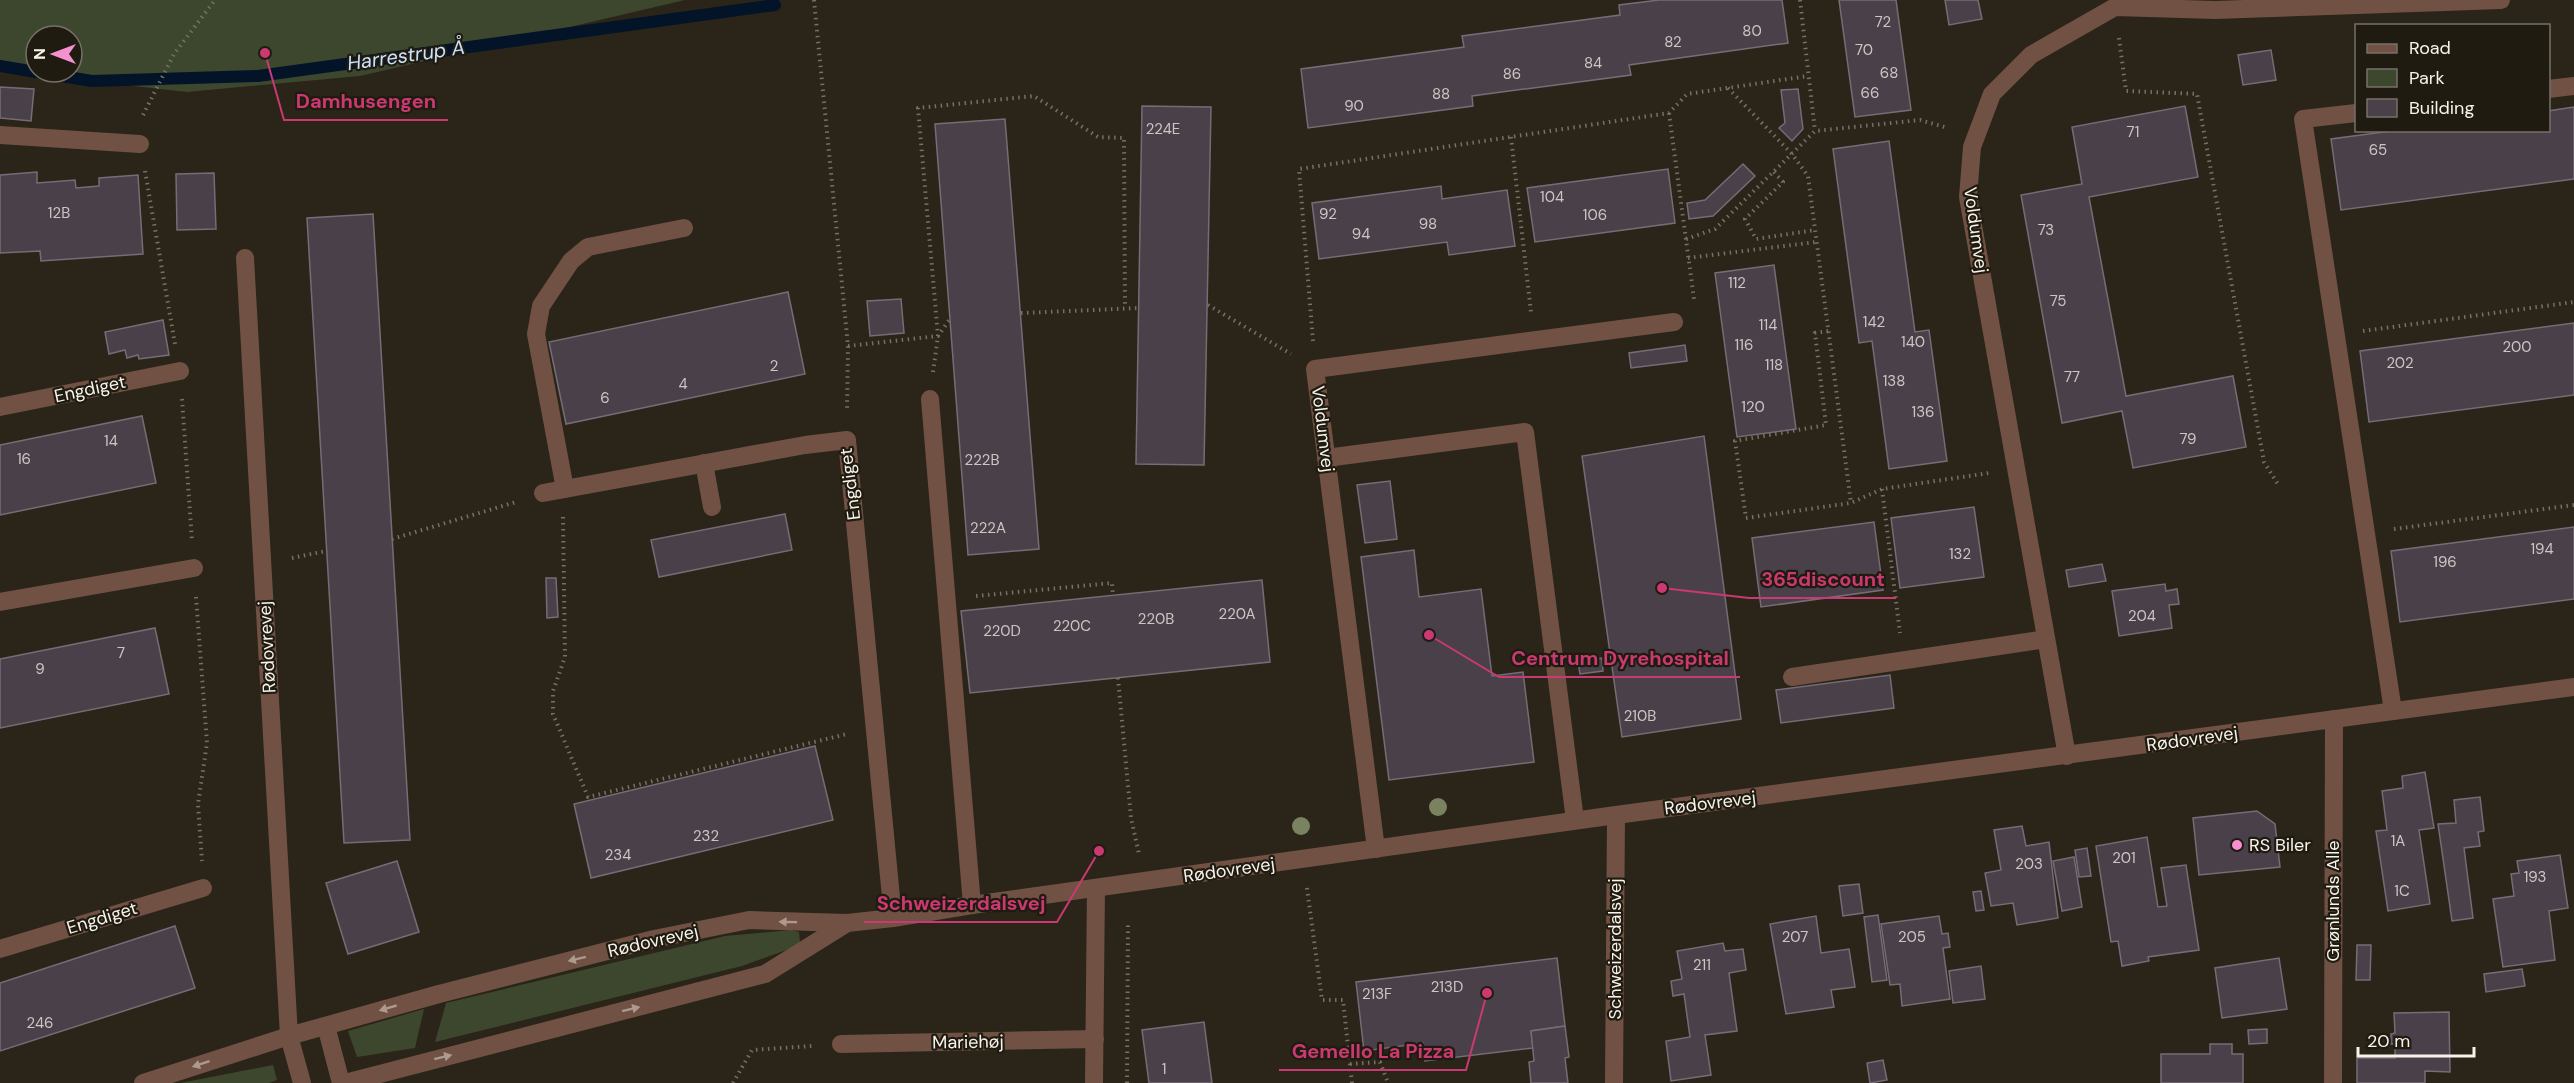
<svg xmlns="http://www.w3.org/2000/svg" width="2574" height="1083" font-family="'DM Sans',sans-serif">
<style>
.green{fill:#3d472e;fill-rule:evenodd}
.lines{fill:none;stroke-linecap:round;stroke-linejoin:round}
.stream{stroke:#031428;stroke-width:12}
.building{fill:#4a404a;stroke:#766c76;stroke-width:1.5}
.path{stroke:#767066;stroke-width:4;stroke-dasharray:1.5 4.5;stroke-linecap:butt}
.service{stroke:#705143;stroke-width:18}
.minor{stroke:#705143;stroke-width:18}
.tertiary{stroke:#705143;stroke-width:18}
.tree{fill:#798360}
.oneway{fill:#ad9a8f}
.poi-dot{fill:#f590d1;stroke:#201b10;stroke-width:2}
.labels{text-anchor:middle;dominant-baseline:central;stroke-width:4.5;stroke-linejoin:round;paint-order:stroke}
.number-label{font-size:15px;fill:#ccc6c3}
.street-label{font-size:18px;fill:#f7f3eb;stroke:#201b10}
.poi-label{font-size:18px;fill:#f7f3eb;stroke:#201b10;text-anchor:start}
.water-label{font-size:20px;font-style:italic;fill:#cae2fe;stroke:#201b10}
.leader{fill:none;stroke:#ca3971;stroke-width:2}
.callout-dot{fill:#ca3971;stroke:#201b10;stroke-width:2}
.callout-label{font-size:20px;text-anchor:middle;font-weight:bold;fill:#ca3971;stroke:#201b10;stroke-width:4.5;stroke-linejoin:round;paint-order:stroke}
</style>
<rect width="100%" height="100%" fill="#2a2419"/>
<g class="green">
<path d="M0,0H685L360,76L187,92L0,71ZM36,36H72V72H36Z"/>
<path d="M791,930L799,932L800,942L795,947L742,966L435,1042L446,1003L725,936Z"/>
<path d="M424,1009L415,1048L357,1057L348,1031Z"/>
<path d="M273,1065L277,1080L269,1083H180Z"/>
</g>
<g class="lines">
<g class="stream">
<path d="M0,66L36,72"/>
<path d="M37,72L92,81L258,76L775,5"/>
</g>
</g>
<g class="building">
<path d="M1659,0H1782L1788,43L1629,65L1631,75L1472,96L1473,106L1308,128L1301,69L1464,47L1462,36L1620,15L1619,5Z"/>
<path d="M1839,0H1896L1911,110L1855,117Z"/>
<path d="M1945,0H1978L1982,19L1949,25Z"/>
<path d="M2271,50L2276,80L2243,85L2238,55Z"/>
<path d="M0,87L34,89L31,121L0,118Z"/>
<path d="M1798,89L1803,129L1792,141L1779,128L1785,123L1781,90Z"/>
<path d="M1142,106L1211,107L1204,465L1136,464Z"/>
<path d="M2185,106L2198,177L2089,197L2126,396L2233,376L2246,447L2133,468L2122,411L2062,423L2021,195L2082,184L2072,127Z"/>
<path d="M2574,107V179L2341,210L2331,139L2399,130H2548V111Z"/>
<path d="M1005,119L1039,549L968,555L935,124Z"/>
<path d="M1889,141L1915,332L1929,330L1947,461L1889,469L1872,341L1859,343L1833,149Z"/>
<path d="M1743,164L1755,176L1713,216L1689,219L1687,203L1705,200Z"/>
<path d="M1668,169L1675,223L1535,242L1527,188Z"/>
<path d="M37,172V183L75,180L76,188L99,186V178L138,175L143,254L41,261L40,251L0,253V175Z"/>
<path d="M214,173L216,229L177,230L176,174Z"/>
<path d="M1441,186L1442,199L1507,190L1515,246L1449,255L1447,242L1319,259L1312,203Z"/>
<path d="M373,214L410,840L344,843L307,218Z"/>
<path d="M1774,265L1796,429L1737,437L1715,273Z"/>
<path d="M788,292L805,374L566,424L549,342Z"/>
<path d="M901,299L904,333L870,336L867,301Z"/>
<path d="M163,320L169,355L139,359L138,355L127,358L125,350L109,354L105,332Z"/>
<path d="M2574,323V395L2369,422L2360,351Z"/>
<path d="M1685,345L1687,361L1631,368L1629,353Z"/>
<path d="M142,416L156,483L0,515V445Z"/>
<path d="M1704,436L1741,719L1622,737L1582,456Z"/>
<path d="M1390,481L1397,539L1365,543L1357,485Z"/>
<path d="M1974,507L1984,577L1900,588L1891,518Z"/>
<path d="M785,514L792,550L659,577L651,540Z"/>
<path d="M1874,522L1883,590L1761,607L1752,538Z"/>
<path d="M2574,527V599L2400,622L2391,551Z"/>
<path d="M1414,550L1419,597L1481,589L1492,676L1523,672L1534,762L1389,780L1361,557Z"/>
<path d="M2102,564L2106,581L2069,587L2066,570Z"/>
<path d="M546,578H556L558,617L547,618Z"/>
<path d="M1262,580L1270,662L970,693L961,611Z"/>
<path d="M2165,584L2166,591L2177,589L2179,604L2169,605L2172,628L2119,636L2112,591Z"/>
<path d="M155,628L169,694L0,728V659Z"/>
<path d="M1602,658L1603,671L1580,674L1578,662Z"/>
<path d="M1890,675L1894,708L1781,723L1776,690Z"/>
<path d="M815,746L833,820L591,878L574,804Z"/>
<path d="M2425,772L2434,828L2419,830L2430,904L2388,911L2376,831L2387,830L2382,791L2403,788L2402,776Z"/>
<path d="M2480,797L2484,831L2478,832L2480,846L2464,848L2473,918L2452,921L2438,824L2456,823L2454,800Z"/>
<path d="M2257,811L2275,824L2280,867L2199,875L2193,818Z"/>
<path d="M2022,826L2026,846L2049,842L2058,918L2017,925L2013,903L1991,906L1985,873L2001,870L1994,830Z"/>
<path d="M2147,837L2158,907L2167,906L2161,868L2186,865L2199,950L2148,957L2149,961L2122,966L2118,941L2111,942L2096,846Z"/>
<path d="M2087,848L2091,876L2079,877L2075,850Z"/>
<path d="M2560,855L2568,908L2549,911L2555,960L2503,967L2493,899L2514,896L2511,874L2519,873L2517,861Z"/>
<path d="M2074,857L2082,907L2062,911L2053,861Z"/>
<path d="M397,861L419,932L348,954L326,883Z"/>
<path d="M1859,884L1863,913L1843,916L1839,886Z"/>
<path d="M1981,891L1984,910L1976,911L1973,892Z"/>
<path d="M1878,915L1887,980L1872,982L1864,917Z"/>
<path d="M1816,916L1821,953L1849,949L1855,987L1831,990L1834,1007L1786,1014L1770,924Z"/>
<path d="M1939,916L1942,934L1948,933L1950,947L1943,948L1950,999L1902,1006L1900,984L1890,985L1881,924Z"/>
<path d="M175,926L195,988L0,1051V983Z"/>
<path d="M1723,943L1725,951L1743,949L1746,970L1729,973L1737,1031L1705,1035L1711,1075L1671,1081L1666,1041L1690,1037L1684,994L1673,996L1671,981L1682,979L1677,951Z"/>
<path d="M2357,945H2371L2370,980H2356Z"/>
<path d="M1557,958L1565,1026L1531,1031L1533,1048L1425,1061L1423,1043L1364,1051L1356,982Z"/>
<path d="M2279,958L2287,1009L2222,1018L2215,968Z"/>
<path d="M1981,966L1985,999L1953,1003L1949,971Z"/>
<path d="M2522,969L2525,986L2486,992L2484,974Z"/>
<path d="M2449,1012L2450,1072L2425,1071V1083H2357V1058H2395V1044H2391V1034L2395,1033L2394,1013Z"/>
<path d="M1204,1022L1212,1083H1149L1142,1030Z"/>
<path d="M1565,1026L1569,1057L1565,1058L1568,1083H1531L1529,1062L1534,1061L1531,1031Z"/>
<path d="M2267,1029V1043L2249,1044L2248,1030Z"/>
<path d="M2210,1044H2232V1054H2243V1083H2161V1054H2210Z"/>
<path d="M1883,1060L1887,1080L1870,1083L1867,1063Z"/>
</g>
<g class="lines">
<g class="path">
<path d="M814,0L848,346L847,412"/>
<path d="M1800,0L1815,131"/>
<path d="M2119,38L2126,91L2197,94L2264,462L2279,486"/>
<path d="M1728,88L1792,154L1808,176L1851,503"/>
<path d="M1669,113L1694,299"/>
<path d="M143,115L174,54L215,0"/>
<path d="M1511,137L1531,312"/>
<path d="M145,171L175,344"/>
<path d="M1774,172L1783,182L1745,219L1756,239L1815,230"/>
<path d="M1686,239L1715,229L1815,131L1920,120L1948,128"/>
<path d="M1688,258L1816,242"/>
<path d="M1208,305L1291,354"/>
<path d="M1021,313L1139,308"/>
<path d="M1828,331L1815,333L1826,425L1735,441L1746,518L1851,503L1882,489L1989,473"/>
<path d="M2363,331L2574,302"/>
<path d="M1313,341L1299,169L1669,113L1687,94L1808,76"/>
<path d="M848,346L938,336L950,319"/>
<path d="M933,372L938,336L918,108L1034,96L1098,137L1124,138L1125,308"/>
<path d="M182,399L192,541"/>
<path d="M1882,489L1900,633"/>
<path d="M563,517L565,657L553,691V714L588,797L847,734"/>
<path d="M2394,529L2574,505"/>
<path d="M392,539L516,502"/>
<path d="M292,558L326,551"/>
<path d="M976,596L1112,583L1113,596"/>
<path d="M196,597L207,743L198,804L202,861"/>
<path d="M1118,678L1131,818L1139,854"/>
<path d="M1307,888L1322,1000H1343L1352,1083"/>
<path d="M1350,1064L1380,1062L1388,1083"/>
<path d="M733,1083L752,1050L812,1046"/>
<path d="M1127,1083L1128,925"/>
</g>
<g class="service">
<path d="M2548,89L2574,86"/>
<path d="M2356,113L2303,119L2393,711"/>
<path d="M930,399L972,905"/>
<path d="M1326,458L1525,432L1575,820"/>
<path d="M704,463L712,507"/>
<path d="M565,489L536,334L541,306L571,261L588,247L684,228"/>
<path d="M1792,677L2046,639"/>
<path d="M326,1026L341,1083"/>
</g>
<g class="minor">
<path d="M0,135L140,144"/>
<path d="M245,258L289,1036L302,1083"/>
<path d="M0,407L180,371"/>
<path d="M543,493L805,445L847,440L893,918"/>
<path d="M0,602L194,568"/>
<path d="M2067,756L1968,197L1972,147L1992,94L2031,55L2115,7L2215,10L2501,0"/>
<path d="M1376,849L1315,369L1674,322"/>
<path d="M0,949L203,888"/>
<path d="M841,1044L1095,1039"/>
<path d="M1094,1083L1096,888"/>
<path d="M1614,1083L1616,815"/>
<path d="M2333,1083L2334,719"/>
</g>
<g class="tertiary">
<path d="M143,1083L289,1036L439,994L654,939L749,920L847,923L893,918L972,905L1616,815L2574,687"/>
<path d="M345,1083L765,974L847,923"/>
</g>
</g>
<g class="tree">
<circle cx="1438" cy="807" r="9"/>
<circle cx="1301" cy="826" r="9"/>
</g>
<defs><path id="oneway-solid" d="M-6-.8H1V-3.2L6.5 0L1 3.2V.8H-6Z" transform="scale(1.5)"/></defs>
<g class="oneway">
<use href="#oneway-solid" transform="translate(788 922) rotate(-179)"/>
<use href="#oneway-solid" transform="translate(577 959) rotate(166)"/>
<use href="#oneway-solid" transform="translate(388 1008) rotate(164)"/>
<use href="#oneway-solid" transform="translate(631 1009) rotate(-14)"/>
<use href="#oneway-solid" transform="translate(443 1057) rotate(-14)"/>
<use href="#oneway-solid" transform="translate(201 1064) rotate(162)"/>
</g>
<circle class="poi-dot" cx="2237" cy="845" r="6"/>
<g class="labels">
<g class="number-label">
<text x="1883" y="22">72</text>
<text x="1752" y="31">80</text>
<text x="1673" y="42">82</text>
<text x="1864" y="50">70</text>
<text x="1593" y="63">84</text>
<text x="1889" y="73">68</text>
<text x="1512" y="74">86</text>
<text x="1870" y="93">66</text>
<text x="1441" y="94">88</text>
<text x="1354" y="106">90</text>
<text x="1163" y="129">224E</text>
<text x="2133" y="132">71</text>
<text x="2378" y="150">65</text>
<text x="1552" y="197">104</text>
<text x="59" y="213">12B</text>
<text x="1328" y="214">92</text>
<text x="1595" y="215">106</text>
<text x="1428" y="224">98</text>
<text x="2046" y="230">73</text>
<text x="1361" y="234">94</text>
<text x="1737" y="283">112</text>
<text x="2058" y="301">75</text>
<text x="1874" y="322">142</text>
<text x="1768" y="325">114</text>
<text x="1913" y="342">140</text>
<text x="1744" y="345">116</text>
<text x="2517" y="347">200</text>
<text x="2400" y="363">202</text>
<text x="1774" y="365">118</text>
<text x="774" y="366">2</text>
<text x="2072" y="377">77</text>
<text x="1894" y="381">138</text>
<text x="683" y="384">4</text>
<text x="605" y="398">6</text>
<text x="1753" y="407">120</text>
<text x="1923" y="412">136</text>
<text x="2188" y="439">79</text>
<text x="111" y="441">14</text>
<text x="24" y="459">16</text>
<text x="982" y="460">222B</text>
<text x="988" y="528">222A</text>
<text x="2542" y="549">194</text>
<text x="1960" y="554">132</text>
<text x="2445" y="562">196</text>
<text x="1237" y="614">220A</text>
<text x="2142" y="616">204</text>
<text x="1156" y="619">220B</text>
<text x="1072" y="626">220C</text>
<text x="1002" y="631">220D</text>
<text x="121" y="653">7</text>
<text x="40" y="669">9</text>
<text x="1640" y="716">210B</text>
<text x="706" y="836">232</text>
<text x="2398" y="841">1A</text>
<text x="618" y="855">234</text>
<text x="2124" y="858">201</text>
<text x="2029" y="864">203</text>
<text x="2535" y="877">193</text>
<text x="2402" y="891">1C</text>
<text x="1795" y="937">207</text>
<text x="1912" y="937">205</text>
<text x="1702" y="965">211</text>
<text x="1447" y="987">213D</text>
<text x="1377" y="994">213F</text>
<text x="40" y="1023">246</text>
<text x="1164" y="1069">1</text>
</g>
<g class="street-label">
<text transform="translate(1976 230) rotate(82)">Voldumvej</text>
<text transform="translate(90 389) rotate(-12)">Engdiget</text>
<text transform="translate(1323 429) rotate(83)">Voldumvej</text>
<text transform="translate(850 484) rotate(-97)">Engdiget</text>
<text transform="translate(267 647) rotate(-93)">Rødovrevej</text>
<text transform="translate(2192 739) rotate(-8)">Rødovrevej</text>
<text transform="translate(1710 803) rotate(-7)">Rødovrevej</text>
<text transform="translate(1229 870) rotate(-8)">Rødovrevej</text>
<text transform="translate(2333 901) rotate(-90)">Grønlunds Alle</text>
<text transform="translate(102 918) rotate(-17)">Engdiget</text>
<text transform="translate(653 941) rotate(-13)">Rødovrevej</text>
<text transform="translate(1615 949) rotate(-90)">Schweizerdalsvej</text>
<text transform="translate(968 1042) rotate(-1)">Mariehøj</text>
</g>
<g class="poi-label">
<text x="2249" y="845">RS Biler</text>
</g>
<g class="water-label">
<text transform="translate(406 55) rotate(-8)">Harrestrup Å</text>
</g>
</g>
<path class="leader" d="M265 53L284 120H448M1662 588L1749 598H1896M1429 635L1499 677H1740M1099 851L1057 922H864M1487 993L1466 1070H1279"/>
<g class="callout-dot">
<circle cx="265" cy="53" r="6"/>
<circle cx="1662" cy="588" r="6"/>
<circle cx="1429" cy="635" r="6"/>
<circle cx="1099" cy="851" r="6"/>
<circle cx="1487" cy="993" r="6"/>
</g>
<g class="callout-label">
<text x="366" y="108">Damhusengen</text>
<text x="1823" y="586">365discount</text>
<text x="1620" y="665">Centrum Dyrehospital</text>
<text x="961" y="910">Schweizerdalsvej</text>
<text x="1373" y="1058">Gemello La Pizza</text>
</g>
<rect x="2355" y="24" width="195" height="108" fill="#201b10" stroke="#767168" stroke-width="1.5"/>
<rect x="2367" y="44" width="30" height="9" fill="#705143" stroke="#767168" stroke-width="1.5"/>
<text x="2409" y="54" font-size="18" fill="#f7f3eb">Road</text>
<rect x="2367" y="69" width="30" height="18" fill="#3d472e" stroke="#767168" stroke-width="1.5"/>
<text x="2409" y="84" font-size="18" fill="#f7f3eb">Park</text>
<rect x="2367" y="99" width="30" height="18" fill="#4a404a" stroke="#767168" stroke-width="1.5"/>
<text x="2409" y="114" font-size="18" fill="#f7f3eb">Building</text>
<g transform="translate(54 54) rotate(270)"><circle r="28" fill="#201b10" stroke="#767168" stroke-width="1.5"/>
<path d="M0-4.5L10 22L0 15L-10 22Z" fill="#f590d1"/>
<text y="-9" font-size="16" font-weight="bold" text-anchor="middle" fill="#f7f3eb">N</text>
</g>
<path d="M2358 1047v9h116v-9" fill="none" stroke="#f7f3eb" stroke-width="3"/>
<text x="2367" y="1047" font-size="18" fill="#f7f3eb" stroke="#201b10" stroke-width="4.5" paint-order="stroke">20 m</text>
</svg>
